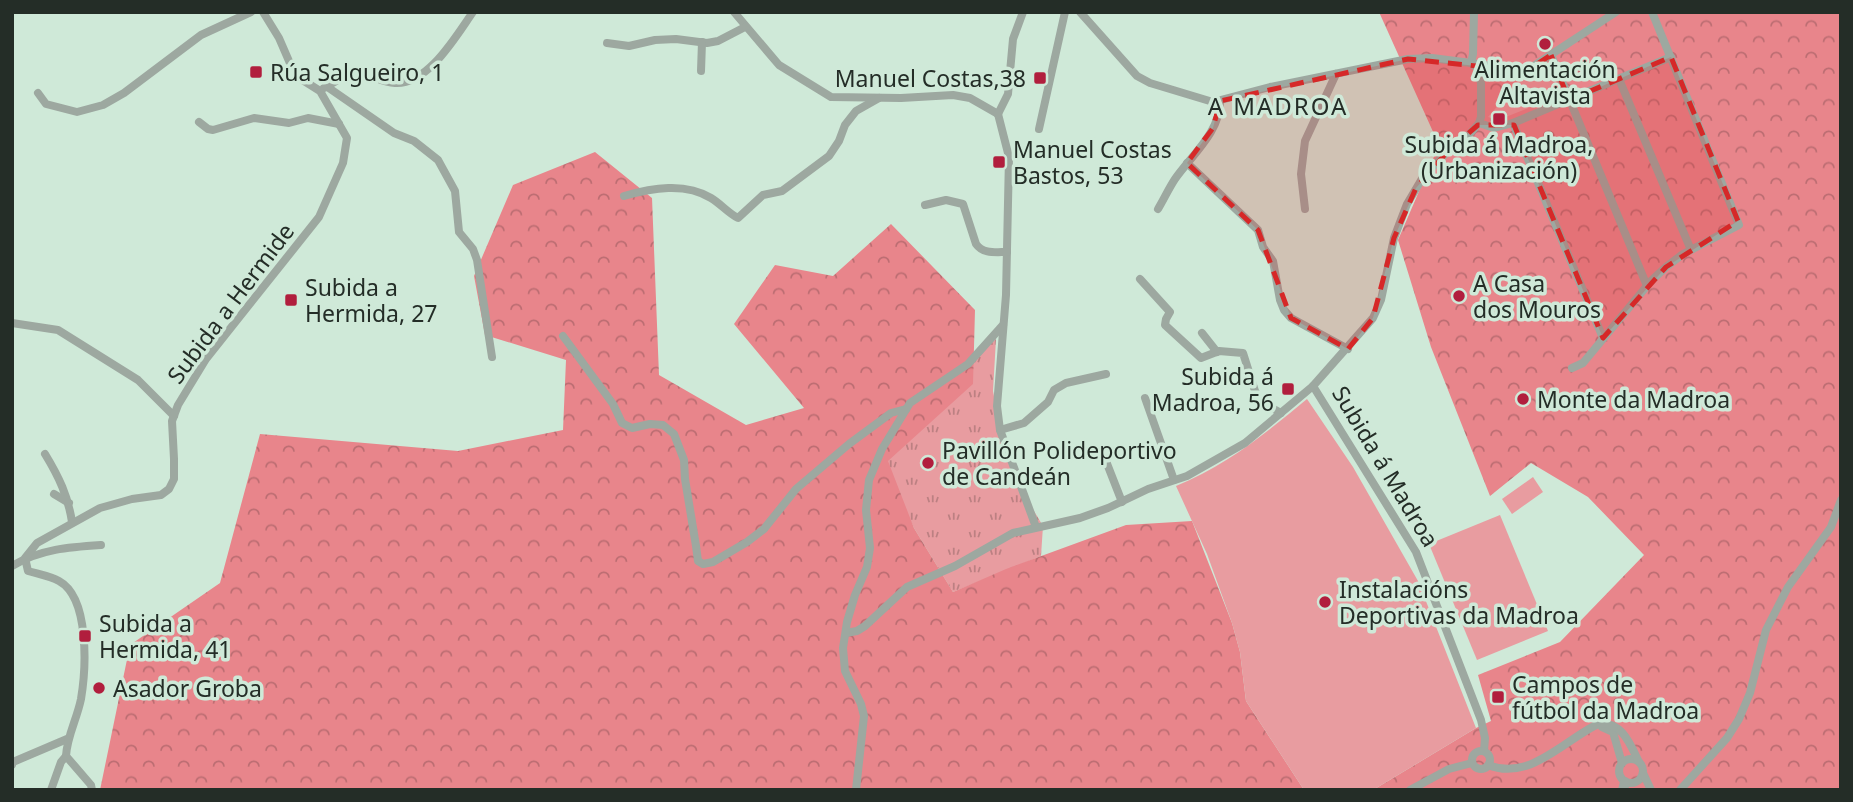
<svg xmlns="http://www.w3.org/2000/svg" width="1853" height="802" font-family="'Noto Sans',sans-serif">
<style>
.grass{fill:url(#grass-tufts)}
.forest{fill:url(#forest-crowns)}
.garden{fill:#e89ca0}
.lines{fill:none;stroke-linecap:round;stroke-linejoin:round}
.minor{stroke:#9da8a0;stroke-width:8}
.tertiary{stroke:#9da8a0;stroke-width:10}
.marked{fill:#d62828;fill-opacity:0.2;stroke:#d62828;stroke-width:5;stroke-dasharray:14 9;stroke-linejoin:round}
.poi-dot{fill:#b11e3d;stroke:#cfe9d8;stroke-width:2.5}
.labels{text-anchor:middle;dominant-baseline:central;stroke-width:7;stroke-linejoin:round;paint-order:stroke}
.poi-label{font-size:23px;fill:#242d27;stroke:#cfe9d8;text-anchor:start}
.street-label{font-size:23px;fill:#242d27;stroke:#cfe9d8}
.neighbourhood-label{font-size:24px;letter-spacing:2px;fill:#242d27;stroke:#cfe9d8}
</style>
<defs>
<pattern id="grass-tufts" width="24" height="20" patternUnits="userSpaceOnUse" patternTransform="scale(1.75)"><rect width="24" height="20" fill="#e89ca0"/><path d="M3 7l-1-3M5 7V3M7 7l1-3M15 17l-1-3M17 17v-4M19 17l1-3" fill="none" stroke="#bc8082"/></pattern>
<pattern id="forest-crowns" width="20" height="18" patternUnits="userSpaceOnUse" patternTransform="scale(1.75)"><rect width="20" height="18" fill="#e8858b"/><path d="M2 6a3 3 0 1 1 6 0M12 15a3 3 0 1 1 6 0" fill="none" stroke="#bc6d72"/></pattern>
</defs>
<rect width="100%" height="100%" fill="#cfe9d8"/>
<path class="grass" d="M996,339L993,391L1005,453L1020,488L1043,526L1041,556L953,592L914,528L881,458L913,408Z"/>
<g class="forest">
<path d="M1379,12H1841V790H1373L1476,728L1491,721L1478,675L1560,642L1644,555L1588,497L1531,463L1490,496L1431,347L1398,240L1439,145Z"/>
<path d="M595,152L652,198L659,375L746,425L804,408L734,324L775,265L833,276L891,224L975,310L973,384L888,461L914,528L953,592L1006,569L1126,525L1192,521L1232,623L1240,652L1246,701L1304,790H100L130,645L220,583L260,434L458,451L563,430L566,360L485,335L474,276L513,185Z"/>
</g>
<g class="garden">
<path d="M1549,62L1561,95L1498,120L1488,117L1521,79L1545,63Z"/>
<path d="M1307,399L1353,467L1418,581L1476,728L1373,790H1304L1246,701L1240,652L1232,623L1207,554L1176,486C1226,466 1266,433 1307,399Z"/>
<path d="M1533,477L1543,492L1512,514L1502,499Z"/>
<path d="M1500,515L1548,631L1477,660L1429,544Z"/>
</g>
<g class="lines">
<g class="minor">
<path d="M734,12L779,65L831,97L901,98L953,95L970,98L998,114"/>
<path d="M1474,12L1473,54L1471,63L1526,71L1616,12"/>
<path d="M607,43L629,46L655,40L676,39L707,43L718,41L745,27"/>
<path d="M1551,55L1647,286"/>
<path d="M701,71L702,42"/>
<path d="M1619,79L1691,250"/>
<path d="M326,86L394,133L414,141L438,160L455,191L459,232L473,249L477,260L492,357"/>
<path d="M324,88L343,77L358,73C371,75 382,82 395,83C428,85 456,36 473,12"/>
<path d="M38,93L46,104L77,112L103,105L124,93L201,35L251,12"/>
<path d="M998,114L1009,157L1006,295L997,406L1000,430L1036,527"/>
<path d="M998,114L1008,94L1013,39L1023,12"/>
<path d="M199,122L208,129L213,130L254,118L289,123L308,118L339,124"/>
<path d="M1479,123L1494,128L1513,123L1671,57"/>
<path d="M1513,123L1603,338"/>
<path d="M1039,129L1065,12"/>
<path d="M1187,163L1258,230L1263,247L1273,261L1280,300L1284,310L1291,318L1348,349"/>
<path d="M624,196C652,188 685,182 711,198C721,204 728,213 738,218L763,195L782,191L829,156L839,141L845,125L856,111L879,98"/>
<path d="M925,205L946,200L963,204L976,244C983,254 995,252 1007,252"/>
<path d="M1158,209C1164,199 1169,188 1175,179C1191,156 1221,131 1220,101"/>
<path d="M1305,209L1301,174L1305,141L1336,74"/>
<path d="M1140,279L1170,312L1166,319L1165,325L1201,358L1219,351L1243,353L1255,391L1261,402L1281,413"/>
<path d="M12,323L58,330L138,380L174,416"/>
<path d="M1202,333L1217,352"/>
<path d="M563,336L613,404L622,423L632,428L650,424L663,425L674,434L684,460L685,479L696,546L698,561L703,564L713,562L747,542L764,529L796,489L849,444L891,413L906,409"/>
<path d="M1572,368L1583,363L1651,281L1666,267L1683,254L1739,225L1652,12"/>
<path d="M1313,386L1416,552L1481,720L1485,738L1484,751"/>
<path d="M1145,398L1174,480"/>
<path d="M1000,430L1024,423L1048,402L1054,390L1066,383L1106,374"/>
<path d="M45,454C59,477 68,496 72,522"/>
<path d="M1104,456L1122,502"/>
<path d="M54,494L69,503"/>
<path d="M12,566C40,549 70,547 101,545"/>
<path d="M846,633L857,631L865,626L907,587L955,566L1013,533L1080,518L1108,508L1148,489L1187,476L1245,443L1313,386L1373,318L1381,300L1394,238L1407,204L1423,177L1447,152L1467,137L1479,123L1481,117V83L1477,68L1471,63L1432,58L1408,59L1270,87L1213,102L1150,83L1137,76L1080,12"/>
<path d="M1602,727L1613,732L1622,763"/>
<circle cx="1481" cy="760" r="9"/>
<circle cx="1631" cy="771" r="12"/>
<path d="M12,765L13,762L67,739"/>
<path d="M1488,765C1530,782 1565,739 1600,723C1623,723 1630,744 1639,762"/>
<path d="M1643,773L1651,790"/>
<path d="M51,790L61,762L66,756"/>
<path d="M92,790L91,785L66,756C67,736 77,719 81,699C86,669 90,598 59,581C50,576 38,574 28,571L25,558L37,543L100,508L132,499L161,495L169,489L174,479V459L172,421L178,405L206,359L319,217L343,163L347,138L320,91L301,79L292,68L279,38L263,12"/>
<path d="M856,790L864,716L861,704L845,671L843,648L847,622L855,595L867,567L870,548L866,510L869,480L882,449L910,403L968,364L1003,325"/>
<path d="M1410,790L1449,769L1472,763"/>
<path d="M1680,790L1727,738L1739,719L1750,693L1766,630L1788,587L1831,527L1841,500"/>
</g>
<path class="tertiary" d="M1623,790L1625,782"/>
</g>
<path class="marked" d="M1551,55L1569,100L1671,57L1738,221L1666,267L1603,338L1514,125H1478L1447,152L1416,188L1394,238L1373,318L1348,349L1291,318L1258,230L1187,163L1213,128L1220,101L1408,59L1526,71Z"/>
<g class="poi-dot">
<circle cx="1545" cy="44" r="7"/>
<rect x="249" y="65" width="14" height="14" rx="3.5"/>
<rect x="1033" y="71" width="14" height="14" rx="3.5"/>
<rect x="1492" y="112" width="14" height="14" rx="3.5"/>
<rect x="992" y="155" width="14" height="14" rx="3.5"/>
<circle cx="1459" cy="296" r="7"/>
<rect x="284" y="293" width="14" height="14" rx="3.5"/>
<rect x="1281" y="382" width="14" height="14" rx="3.5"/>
<circle cx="1523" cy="399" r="7"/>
<circle cx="928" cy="463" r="7"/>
<circle cx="1325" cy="602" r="7"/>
<rect x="78" y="629" width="14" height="14" rx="3.5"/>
<circle cx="99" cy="688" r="7"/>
<rect x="1491" y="690" width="14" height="14" rx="3.5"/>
</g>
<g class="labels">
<g class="poi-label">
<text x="1545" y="69" text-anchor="middle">Alimentación<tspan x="1545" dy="26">Altavista</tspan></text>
<text x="270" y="72">Rúa Salgueiro, 1</text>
<text x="1026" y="78" text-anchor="end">Manuel Costas,38</text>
<text x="1499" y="144" text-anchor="middle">Subida á Madroa,<tspan x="1499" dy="26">(Urbanización)</tspan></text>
<text x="1013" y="149">Manuel Costas<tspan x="1013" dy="26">Bastos, 53</tspan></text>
<text x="1473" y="283">A Casa<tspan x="1473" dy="26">dos Mouros</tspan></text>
<text x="305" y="287">Subida a<tspan x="305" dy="26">Hermida, 27</tspan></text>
<text x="1274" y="376" text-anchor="end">Subida á<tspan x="1274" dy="26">Madroa, 56</tspan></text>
<text x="1537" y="399">Monte da Madroa</text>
<text x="942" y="450">Pavillón Polideportivo<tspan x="942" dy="26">de Candeán</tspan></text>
<text x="1339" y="589">Instalacións<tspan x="1339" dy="26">Deportivas da Madroa</tspan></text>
<text x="99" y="623">Subida a<tspan x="99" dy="26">Hermida, 41</tspan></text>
<text x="1512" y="684">Campos de<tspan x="1512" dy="26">fútbol da Madroa</tspan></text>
<text x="113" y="688">Asador Groba</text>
</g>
<g class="street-label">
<text transform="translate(230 303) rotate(-53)">Subida a Hermide</text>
<text transform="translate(1386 466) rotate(59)">Subida á Madroa</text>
</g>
<g class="neighbourhood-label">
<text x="1278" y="105">A MADROA</text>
</g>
</g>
<rect width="1853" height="802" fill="none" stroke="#242d27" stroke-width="28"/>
</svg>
